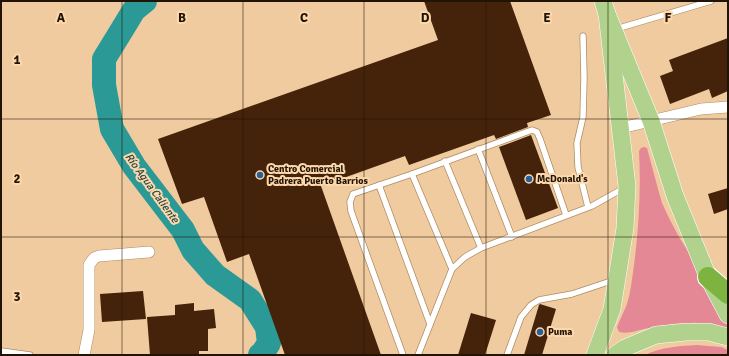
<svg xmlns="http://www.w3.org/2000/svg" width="729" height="356" font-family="Signika,sans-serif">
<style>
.green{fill:#e48895}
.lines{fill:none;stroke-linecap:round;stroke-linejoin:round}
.river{stroke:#2b9a96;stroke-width:24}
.building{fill:#45220a}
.lane-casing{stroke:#ae8c62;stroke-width:7}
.street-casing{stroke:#ae8c62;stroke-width:12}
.primary-casing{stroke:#fff;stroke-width:18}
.highway-casing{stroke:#fff;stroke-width:22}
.lane{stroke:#fff;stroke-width:5.5}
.street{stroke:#fff;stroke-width:11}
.primary{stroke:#b0d28c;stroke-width:17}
.highway{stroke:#7cb43f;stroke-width:20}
.grid{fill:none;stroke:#211404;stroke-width:1;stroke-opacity:0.55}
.poi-dot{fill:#285f97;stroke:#fdd8ac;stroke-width:1.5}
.labels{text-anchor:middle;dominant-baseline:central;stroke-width:4;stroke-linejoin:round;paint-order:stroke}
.poi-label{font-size:10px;font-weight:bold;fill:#211404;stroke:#fdd8ac;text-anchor:start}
.water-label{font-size:11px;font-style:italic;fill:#254544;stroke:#fdd8ac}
.grid-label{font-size:13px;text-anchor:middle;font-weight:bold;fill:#211404;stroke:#fdd8ac;stroke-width:4;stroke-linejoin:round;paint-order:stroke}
</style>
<rect width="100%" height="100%" fill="#f0cba0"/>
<g class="green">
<path d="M644,147L647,148L658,189L662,203L670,220L679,237L700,270L728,313V329C716,326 703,322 691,323C676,323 659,326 644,329C635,331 629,334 619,332L617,327C620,319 624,312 627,304C631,291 632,278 634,265C639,227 641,189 639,151L641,148Z"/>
<path d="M697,345L721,347L728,350V355H645C661,347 680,346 697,345Z"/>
</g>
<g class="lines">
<path class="river" d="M145,1L134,10L120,33L104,59V85L112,129L134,166L183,230L193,250L215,275L250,300L267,327L269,343L262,354L260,355"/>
</g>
<g class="building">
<path d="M424,1H510L551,115L527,123L528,127L496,139L494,135L409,165L405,156L321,186L381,355H285L249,254L227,262L204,197L182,204L158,139L438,40Z"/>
<path d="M728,38V91L712,98L709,89L670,104L660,76L673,71L669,60Z"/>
<path d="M531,135L558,208L526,220L499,147Z"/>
<path d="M728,188V209L714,214L708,194Z"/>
<path d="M143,291L146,319L102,322L100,294Z"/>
<path d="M194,303V311L214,309L216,328L208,329V351H199V354L150,355L147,317L175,315V305Z"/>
<path d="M540,304L556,309L542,355H524L539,305Z"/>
<path d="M471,313L496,320L485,355H458Z"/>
</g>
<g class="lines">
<defs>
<g id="lane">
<path d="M616,29L711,1"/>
<path d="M583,36L584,78L583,117L577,143L578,167L588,207"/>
<path d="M478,149L512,237"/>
<path d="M445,161L481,248"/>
<path d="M412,174L452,269"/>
<path d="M379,185L430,324"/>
<path d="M1,351L30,355"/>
<path d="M403,355L351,211L350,202L353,194L412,174L532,130L537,132L540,139L566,215"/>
<path d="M418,355L452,269L465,257L481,248L592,206L624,188"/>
<path d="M507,355L521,317L531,305L539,300L572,294L614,280"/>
</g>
<g id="street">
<path d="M621,128L701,109L728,107"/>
<path d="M84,355L89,330V265L94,258L99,256L149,252"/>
</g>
<g id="primary">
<path d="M603,1L607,14L651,121L675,196L708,277L728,315"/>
<path d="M595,355L612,309L625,228L627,186L607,14"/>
<path d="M615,355L625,348L656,335L686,332H709L728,337"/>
</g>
<path id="highway" d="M708,277L728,294"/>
</defs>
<use href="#lane" class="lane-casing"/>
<use href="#street" class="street-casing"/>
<use href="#primary" class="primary-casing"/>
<use href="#highway" class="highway-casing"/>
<use href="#lane" class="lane"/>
<use href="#street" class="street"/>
<use href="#primary" class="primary"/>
<use href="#highway" class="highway"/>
</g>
<path class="grid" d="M122,1V355M243,1V355M364,1V355M486,1V355M608,1V355M1,119H728M1,237H728"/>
<g class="poi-dot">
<circle cx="260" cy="175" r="4"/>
<circle cx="529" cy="179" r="4"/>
<circle cx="540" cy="332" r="4"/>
</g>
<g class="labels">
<g class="poi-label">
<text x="268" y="169">Centro Comercial<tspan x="268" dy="12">Padrera Puerto Barrios</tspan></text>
<text x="537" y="179">McDonald's</text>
<text x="548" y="332">Puma</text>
</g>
<g class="water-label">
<text transform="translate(152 188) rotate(54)">Río Agua Caliente</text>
</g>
</g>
<g class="grid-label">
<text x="61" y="22">A</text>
<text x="182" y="22">B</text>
<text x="304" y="22">C</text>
<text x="425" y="22">D</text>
<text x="547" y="22">E</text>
<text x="668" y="22">F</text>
<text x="17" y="64">1</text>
<text x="17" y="183">2</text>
<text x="17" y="301">3</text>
</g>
<rect width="729" height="356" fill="none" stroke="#211404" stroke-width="4"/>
</svg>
